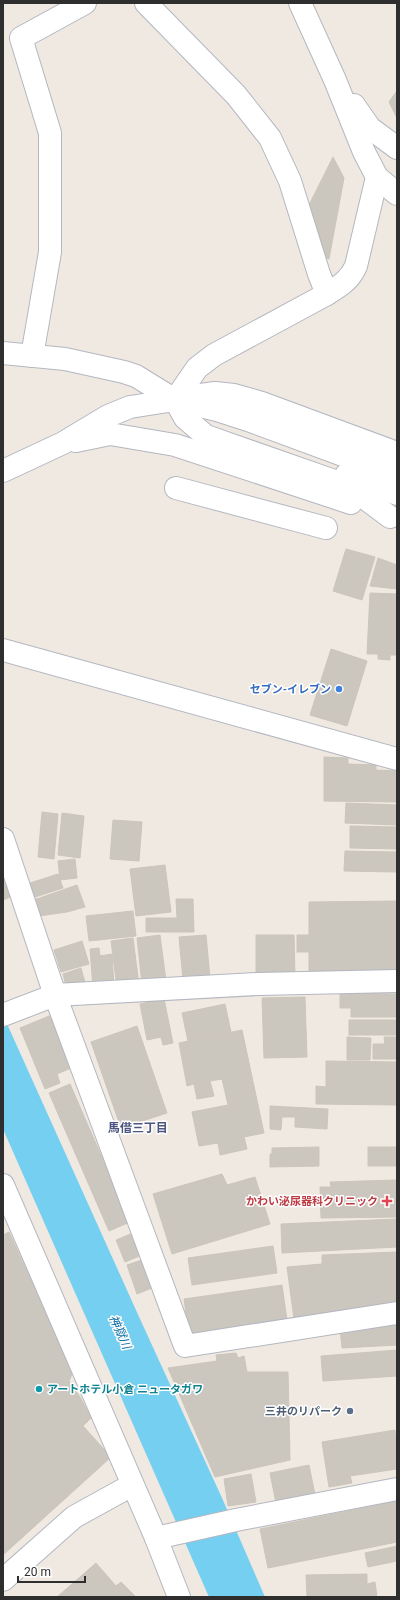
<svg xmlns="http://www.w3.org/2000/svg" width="400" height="1600" font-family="Roboto,'Noto Sans JP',sans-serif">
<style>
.water{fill:#75cff0}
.building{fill:#cbc7bf;stroke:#cbc5ba}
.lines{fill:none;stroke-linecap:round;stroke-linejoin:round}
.minor-casing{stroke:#b4b7c1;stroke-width:24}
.minor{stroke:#fff;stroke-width:22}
.shop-dot{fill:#3f7fe0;stroke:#fff;stroke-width:1.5}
.health-dot{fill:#e0444e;stroke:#fff;stroke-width:1.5}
.culture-dot{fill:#0f9aa8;stroke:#fff;stroke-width:1.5}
.service-dot{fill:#5c6f8a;stroke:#fff;stroke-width:1.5}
.labels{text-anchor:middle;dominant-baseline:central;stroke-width:3;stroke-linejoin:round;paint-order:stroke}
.shop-label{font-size:11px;font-weight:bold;fill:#366cbe;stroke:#fff;text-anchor:end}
.health-label{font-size:11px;font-weight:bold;fill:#be3a42;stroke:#fff;text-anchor:end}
.culture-label{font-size:11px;font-weight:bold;fill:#0d838f;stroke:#fff;text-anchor:start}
.service-label{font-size:11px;font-weight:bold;fill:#4e5e75;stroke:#fff;text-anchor:end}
.neighbourhood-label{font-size:12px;font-weight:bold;fill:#4d5680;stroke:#fff}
.water-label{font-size:12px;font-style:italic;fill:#0d6fa3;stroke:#fff}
</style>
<rect width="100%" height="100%" fill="#efe9e1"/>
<path class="water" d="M3,1015L140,1319L222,1498L265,1597H209L3,1129Z"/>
<g class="building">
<path d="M396,92H397V118L389,102Z"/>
<path d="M333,157L344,178L329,259L321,256L308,207Z"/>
<path d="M346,549L375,557L362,600L333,591Z"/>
<path d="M378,558L397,565V589L370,586Z"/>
<path d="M370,593L397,594V655H390V660L378,659V654H367Z"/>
<path d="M331,649L367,661L347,726L310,715Z"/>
<path d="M324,757L348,758V764L376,765V770L397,771V802L324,801Z"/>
<path d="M346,803L397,805V825L345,823Z"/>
<path d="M42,812L58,814L54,859L38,857Z"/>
<path d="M62,813L84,816L80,858L58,855Z"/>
<path d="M113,820L142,822L139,861L110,859Z"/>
<path d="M350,826L397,827V849L350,848Z"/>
<path d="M345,851L397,852V872L344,871Z"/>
<path d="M75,859L77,878L60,880L58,861Z"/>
<path d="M165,865L171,912L136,916L130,869Z"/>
<path d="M58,874L63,888L32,898L27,884Z"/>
<path d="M8,881L13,896L3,900V882Z"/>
<path d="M77,885L85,907L67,912L39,916L34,900Z"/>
<path d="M176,899H193L194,932H146V918H177Z"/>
<path d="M397,901V972H309V902Z"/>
<path d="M133,911L136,936L89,941L86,916Z"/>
<path d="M160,935L166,981L142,984L137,938Z"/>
<path d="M206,935L210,978L183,980L179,937Z"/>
<path d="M256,935H294L295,976H256Z"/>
<rect x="297" y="935" width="12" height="17"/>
<path d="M133,938L139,985L117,987L111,941Z"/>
<path d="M82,941L89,964L61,972L54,950Z"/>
<path d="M99,948L100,956L112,954L114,986L93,988L90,949Z"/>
<path d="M81,968L86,986L67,990L63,974Z"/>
<path d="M340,993L397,994V1017H351V1008H340Z"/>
<path d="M305,997L307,1057L264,1058L262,998Z"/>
<path d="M164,999L173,1043L163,1045L161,1037L147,1040L140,1004Z"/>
<path d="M225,1004L231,1032L188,1041L182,1013Z"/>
<path d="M54,1014L76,1066L57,1074L60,1083L45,1089L20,1028Z"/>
<rect x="349" y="1020" width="48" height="15"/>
<path d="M137,1026L167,1113L121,1128L91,1042Z"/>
<path d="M242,1030L264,1133L244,1137L247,1149L220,1155L218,1143L199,1146L192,1112L228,1105L222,1079L210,1081L214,1096L197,1099L194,1084L187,1086L179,1043Z"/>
<path d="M347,1037L371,1038L370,1060H347Z"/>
<path d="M384,1037H397V1059H373V1044H385Z"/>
<path d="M326,1061L397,1062V1105L316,1104V1086L326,1087Z"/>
<path d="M70,1084L130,1222L109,1231L49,1093Z"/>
<path d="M270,1106L328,1109L327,1129L295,1127V1117H282L281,1130L270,1129Z"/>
<path d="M319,1147V1166L270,1167V1154H272V1148Z"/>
<rect x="368" y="1147" width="29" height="19"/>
<path d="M222,1174L227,1185L255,1177L270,1224L172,1254L153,1194Z"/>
<path d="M397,1180V1217L321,1218L320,1187H331L330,1182Z"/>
<path d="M397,1219V1247L282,1253L281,1224Z"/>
<path d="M9,1232L73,1372L69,1381L80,1397L91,1418L83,1426L111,1457L3,1555V1235Z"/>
<path d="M133,1233L142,1255L125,1262L116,1240Z"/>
<path d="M273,1246L277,1273L192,1285L188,1258Z"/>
<path d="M397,1252V1306L294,1319L287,1267L322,1264V1255Z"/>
<path d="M142,1260L152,1288L137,1294L127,1265Z"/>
<path d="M282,1285L287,1320L189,1334L184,1299Z"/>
<path d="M397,1323V1345L342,1348L340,1328Z"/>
<path d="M397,1350V1376L323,1381L321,1356Z"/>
<path d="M236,1353L238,1358L244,1356L247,1372H288L290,1460L215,1477L168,1368L217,1361L216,1355Z"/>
<path d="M395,1430L397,1469L350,1476L352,1483L329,1487L322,1442Z"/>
<path d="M309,1465L315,1495L276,1503L270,1473Z"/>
<path d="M251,1474L256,1502L228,1506L224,1479Z"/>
<path d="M397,1501V1542L268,1568L260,1529Z"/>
<path d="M397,1546V1561L368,1567L365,1553Z"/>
<path d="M96,1563L116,1586L121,1582L136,1597H57Z"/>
<path d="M367,1574V1584L375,1582L377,1597H307L306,1575Z"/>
</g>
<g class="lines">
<defs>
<g id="minor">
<path d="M146,3L236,95L270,138L290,181L319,274L327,294"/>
<path d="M300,3L335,80L364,152L377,177L397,194"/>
<path d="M354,105L370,128L397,148"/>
<path d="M3,353L65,359L124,372L136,376L175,400L185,418L206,436L340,483L358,493L390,517"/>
<path d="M32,356L50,252V133L21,38L85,3"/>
<path d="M186,397L215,393L234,395L262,403L397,453"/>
<path d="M175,400L197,368L214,355L327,294C340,286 350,280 356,266L377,177"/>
<path d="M76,441L110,434L175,445L351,503"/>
<path d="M3,471L63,443L108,416L130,407L175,400L217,410L248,420L397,475"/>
<path d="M346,475L397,494"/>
<path d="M176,488L326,528"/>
<path d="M3,650L397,759"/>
<path d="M3,839L55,995L185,1346L397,1313"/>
<path d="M3,1015L55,995L258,984L397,981"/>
<path d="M3,1185L156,1538L179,1597"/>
<path d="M156,1538L236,1520L397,1489"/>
<path d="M3,1580L74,1517L132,1485"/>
</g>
</defs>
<use href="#minor" class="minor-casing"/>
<use href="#minor" class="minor"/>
</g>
<circle class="shop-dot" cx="339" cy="689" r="4"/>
<path class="health-dot" d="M385 1195h4v4h4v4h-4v4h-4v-4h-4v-4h4z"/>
<circle class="culture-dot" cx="39" cy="1389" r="4"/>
<circle class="service-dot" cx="350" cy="1411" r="4"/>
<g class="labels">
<g class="shop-label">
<text x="331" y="689">セブン-イレブン</text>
</g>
<g class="health-label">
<text x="378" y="1201">かわい泌尿器科クリニック</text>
</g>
<g class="culture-label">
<text x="47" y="1389">アートホテル小倉 ニュータガワ</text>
</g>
<g class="service-label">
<text x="342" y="1411">三井のリパーク</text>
</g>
<g class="neighbourhood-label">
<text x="138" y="1128">馬借三丁目</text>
</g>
<g class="water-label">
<text transform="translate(120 1332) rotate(66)">神獄川</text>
</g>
</g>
<rect width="400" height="1600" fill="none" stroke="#2e2e2e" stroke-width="8"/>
<path d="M18 1576v6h67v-6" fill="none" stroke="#2e2e2e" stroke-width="2"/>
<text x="24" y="1576" font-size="12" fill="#2e2e2e" stroke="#ffffff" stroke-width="3" paint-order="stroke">20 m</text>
</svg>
